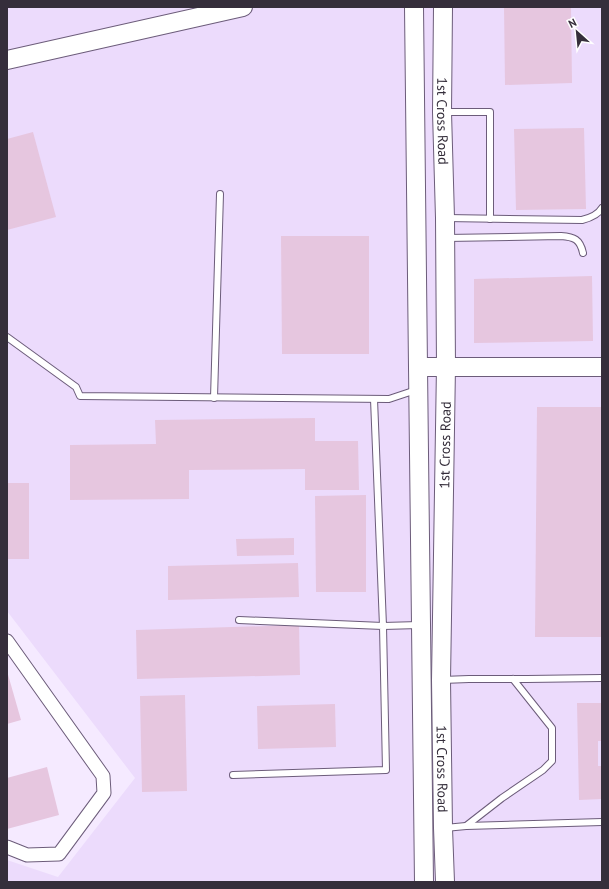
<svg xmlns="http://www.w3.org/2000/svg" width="609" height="889" font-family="'PT Sans',sans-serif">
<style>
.built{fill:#ecdbfc}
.building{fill:#e6c6df}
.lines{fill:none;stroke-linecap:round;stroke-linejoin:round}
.lane-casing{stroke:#6c5c7a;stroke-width:8}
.street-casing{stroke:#6c5c7a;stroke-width:15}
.secondary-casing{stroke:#6c5c7a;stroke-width:20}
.lane{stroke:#fff;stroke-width:6}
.street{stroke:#fff;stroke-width:13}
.secondary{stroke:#fff;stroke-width:18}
.labels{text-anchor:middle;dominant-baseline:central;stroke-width:3;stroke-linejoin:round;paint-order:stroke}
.street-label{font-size:14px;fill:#352e3b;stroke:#fff}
</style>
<rect width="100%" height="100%" fill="#f5eaff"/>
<path class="built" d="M7,7H602V882H7V860L58,877L135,778L7,611Z"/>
<g class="building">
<path d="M504,7H571L572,83L505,85Z"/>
<path d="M584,128L586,209L516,210L514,129Z"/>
<path d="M33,132L56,217L7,230V139Z"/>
<path d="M281,236H369V354H282Z"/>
<path d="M592,276L593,341L474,343V279Z"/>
<path d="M537,407H602V637H535Z"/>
<path d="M315,418V441H358L359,490H305V469L189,470V499L70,500V445L156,444L155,420Z"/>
<rect x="7" y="483" width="22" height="76"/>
<path d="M366,495V592H316L315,496Z"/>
<path d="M294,538V555L237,556L236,539Z"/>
<path d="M298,563L299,597L168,600V566Z"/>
<path d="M299,625L300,675L137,679L136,630Z"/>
<path d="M7,671L21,720L7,724Z"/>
<path d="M185,695L187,791L142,792L140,696Z"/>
<path d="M577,703H602V741H598V766H602V799L579,800Z"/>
<path d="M335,704L336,747L258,749L257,706Z"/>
<path d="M47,767L59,815L7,829V778Z"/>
</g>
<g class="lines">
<defs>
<g id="lane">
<path d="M444,112H490V219"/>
<path d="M446,218L582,220C590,218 598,215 602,208"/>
<path d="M446,238L561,236C574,237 580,239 583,253"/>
<path d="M7,337L76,387L80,396L389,399L416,390"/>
<path d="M214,398L220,194"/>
<path d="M374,399L383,626L419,625"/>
<path d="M442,680L469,679H527L602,678"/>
<path d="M233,775L386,770L383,626L239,620"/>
<path d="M466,826L602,822"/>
<path d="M445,828L466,826L502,798L543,770L552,761V728L513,679"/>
</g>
<path id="street" d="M7,641L103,776L104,793L59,854L27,855L7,847"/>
<g id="secondary">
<path d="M414,7L418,367L424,882"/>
<path id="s1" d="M443,7L442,112L445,218L446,366L441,680L443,828L445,882"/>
<path d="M7,60L243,7"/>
<path d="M418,367H602"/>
</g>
</defs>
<use href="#lane" class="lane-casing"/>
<use href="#street" class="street-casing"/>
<use href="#secondary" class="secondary-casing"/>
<use href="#lane" class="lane"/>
<use href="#street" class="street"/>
<use href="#secondary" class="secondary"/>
</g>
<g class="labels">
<g class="street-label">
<text stroke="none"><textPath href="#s1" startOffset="114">1st Cross Road</textPath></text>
<text transform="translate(445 445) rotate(-89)">1st Cross Road</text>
<text stroke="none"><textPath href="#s1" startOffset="762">1st Cross Road</textPath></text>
</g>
</g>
<rect width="609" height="889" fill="none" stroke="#352e3b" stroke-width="16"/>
<g transform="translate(577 32) rotate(333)" stroke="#ffffff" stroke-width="3" paint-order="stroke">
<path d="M0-3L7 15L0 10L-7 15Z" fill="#352e3b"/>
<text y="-6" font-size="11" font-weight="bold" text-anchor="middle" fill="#352e3b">N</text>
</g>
</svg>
